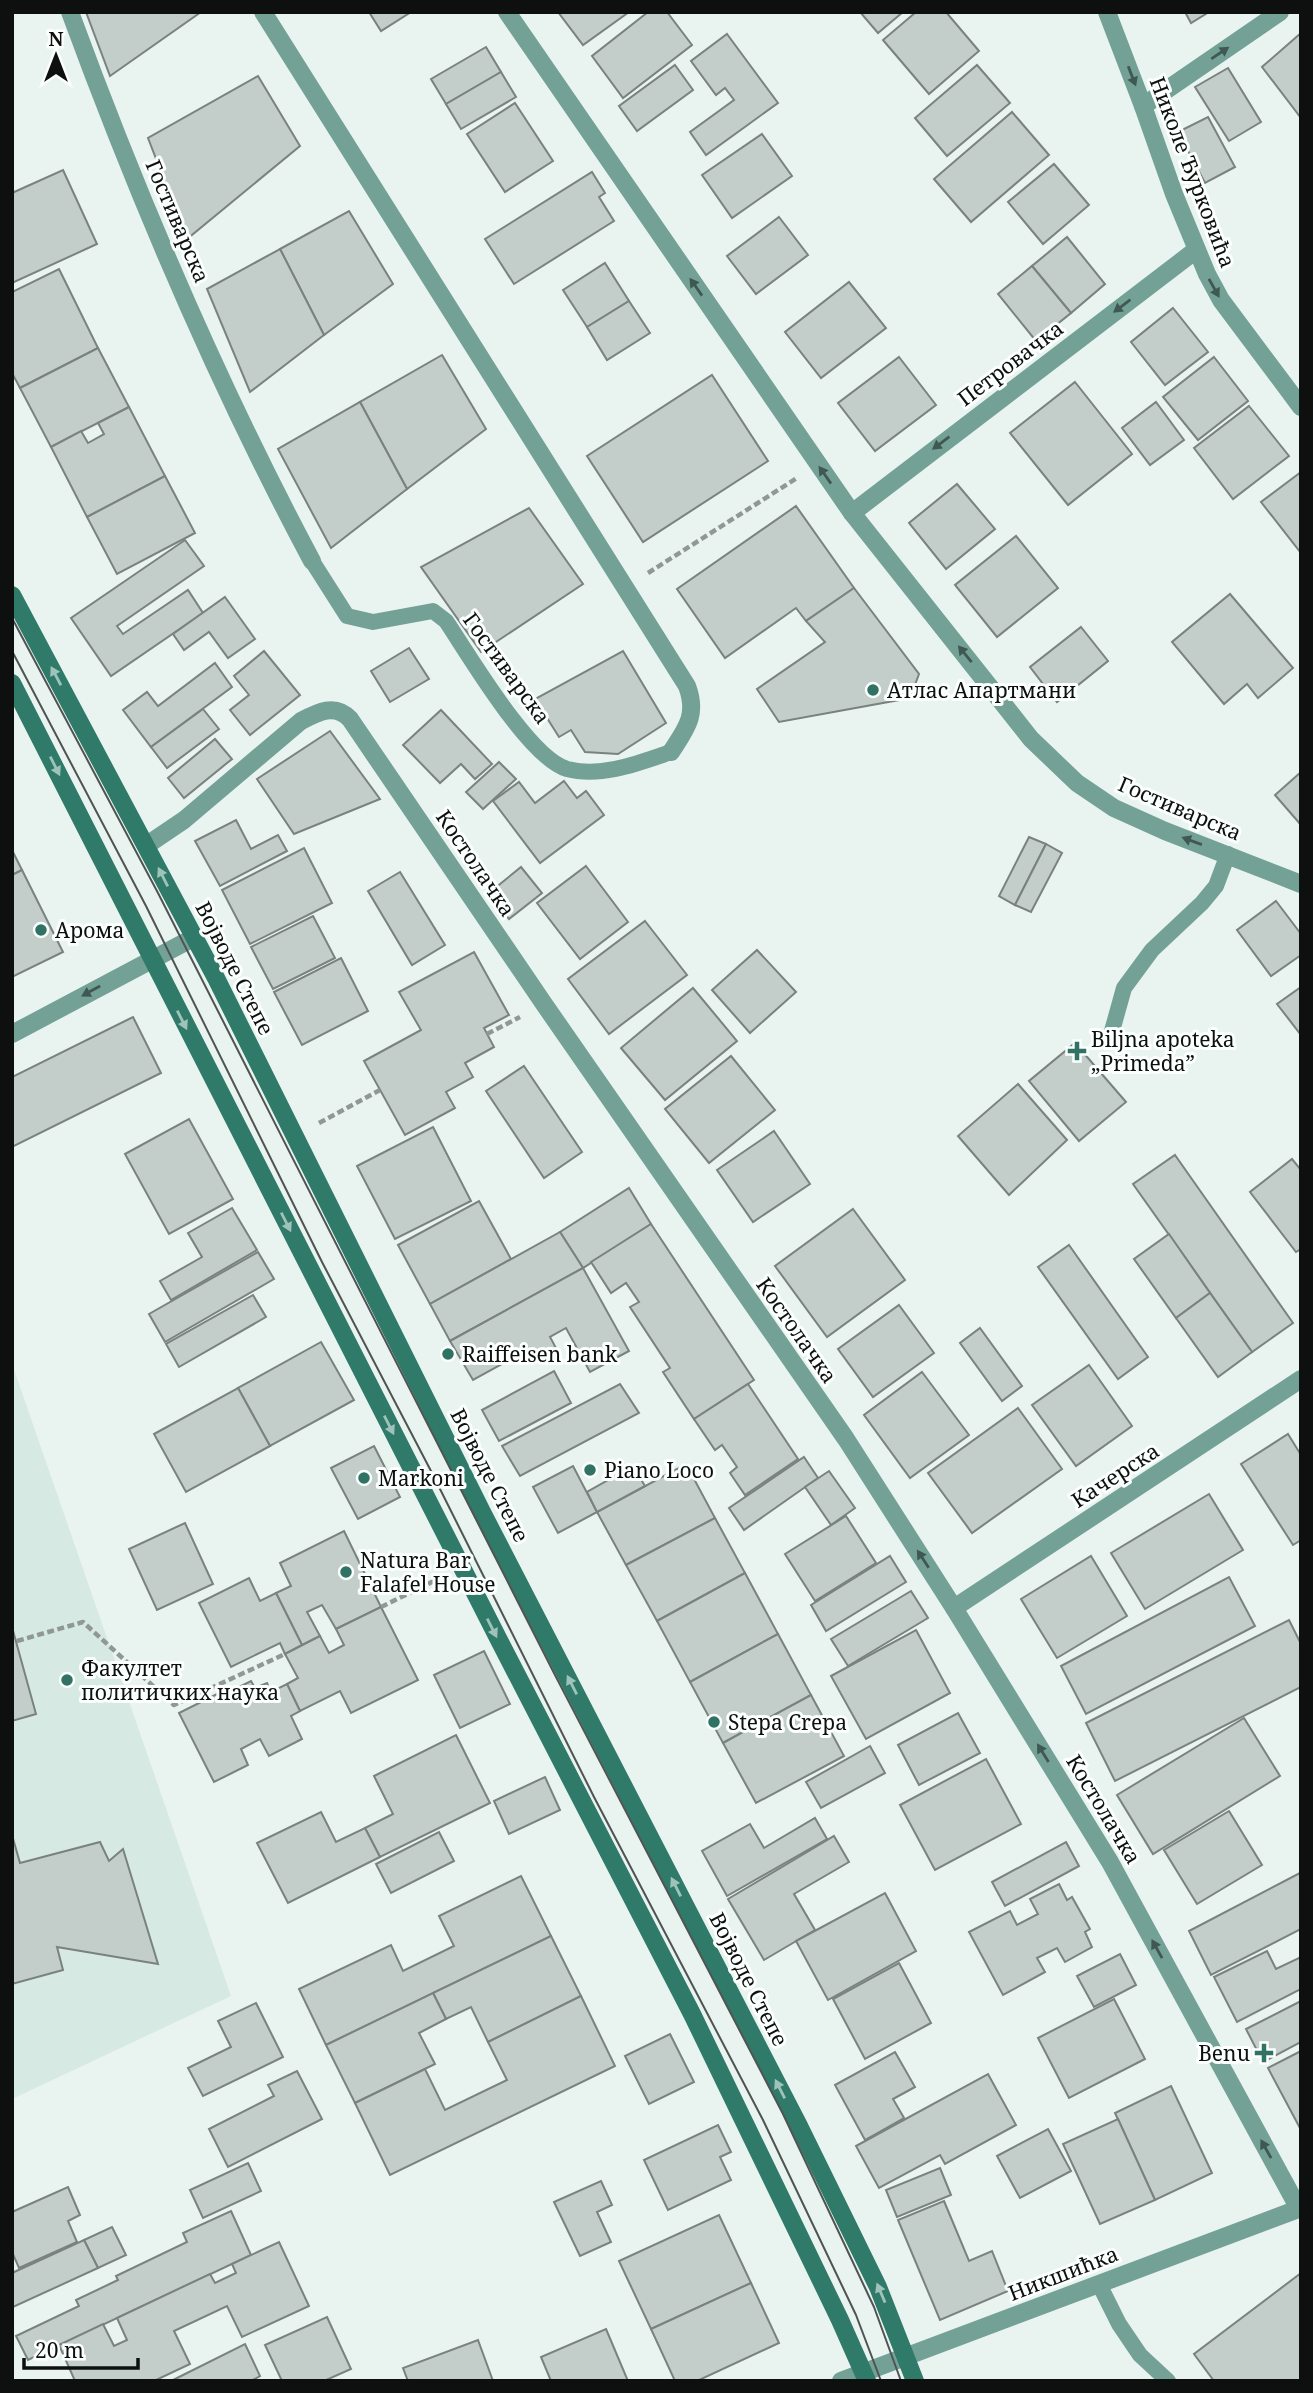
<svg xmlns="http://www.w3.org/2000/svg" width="1313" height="2393" font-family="'Noto Serif',serif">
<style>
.built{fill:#d6e9e3}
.building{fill:#c3cdca;stroke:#79827f;stroke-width:2}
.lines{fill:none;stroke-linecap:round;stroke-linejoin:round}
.path{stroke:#909795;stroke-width:4.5;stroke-dasharray:7 3.5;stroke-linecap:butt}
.service{stroke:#74a195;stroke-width:16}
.minor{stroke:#74a195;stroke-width:18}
.secondary{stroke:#2f7a69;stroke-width:18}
.tram{stroke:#4f5453;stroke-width:2}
.oneway{fill:#405852}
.oneway2{fill:#9fc3bb}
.poi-dot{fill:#307263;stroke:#fbfffe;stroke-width:2.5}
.labels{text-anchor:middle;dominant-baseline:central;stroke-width:6;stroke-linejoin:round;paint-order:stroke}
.street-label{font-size:21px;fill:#0d100f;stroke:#fbfffe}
.poi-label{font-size:21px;fill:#0d100f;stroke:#fbfffe;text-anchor:start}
</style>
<rect width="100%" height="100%" fill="#e9f3f0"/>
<path class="built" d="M12,1364L231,1996L12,2099Z"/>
<g class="building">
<path d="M86,12H201L110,76Z"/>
<path d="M369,12H411L381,31Z"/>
<path d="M558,12H629L583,45Z"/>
<path d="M648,12H667L692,45L623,98L592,56Z"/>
<path d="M860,12H903L878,33Z"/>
<path d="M916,12H946L979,51L929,94L883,40Z"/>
<path d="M1185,12H1209L1191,23Z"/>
<path d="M1301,33V118L1262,67Z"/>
<path d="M727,34L778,103L706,155L690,132L734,100L725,88L716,95L691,61Z"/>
<path d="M486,47L501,72L446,104L431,79Z"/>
<path d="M675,65L693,90L637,131L619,106Z"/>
<path d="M977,65L1010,103L947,156L915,118Z"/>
<path d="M1228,68L1261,122L1229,141L1195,87Z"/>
<path d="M501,72L516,97L461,129L446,104Z"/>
<path d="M258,76L300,146L187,239L148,138Z"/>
<path d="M515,103L553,161L505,192L467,134Z"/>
<path d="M1012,112L1049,155L971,222L934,179Z"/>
<path d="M1208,117L1235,167L1205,183L1178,132Z"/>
<path d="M762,134L792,176L732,218L702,175Z"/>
<path d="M1054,164L1089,205L1043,244L1008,202Z"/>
<path d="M63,170L97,244L12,283V193Z"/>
<path d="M592,172L605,193L599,197L614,221L514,284L485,239Z"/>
<path d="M349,211L393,284L324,335L280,249Z"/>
<path d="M779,217L808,255L756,294L727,256Z"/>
<path d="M1067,237L1105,284L1071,313L1032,266Z"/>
<path d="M280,249L324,335L250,392L207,289Z"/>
<path d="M605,263L629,301L587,327L563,290Z"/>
<path d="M1032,266L1071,313L1036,341L998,294Z"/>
<path d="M59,269L98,348L20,388L12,373V292Z"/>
<path d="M849,282L886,328L821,378L785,332Z"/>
<path d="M629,301L650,333L607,360L587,327Z"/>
<path d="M1173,308L1208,352L1165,385L1131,342Z"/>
<path d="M98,348L129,407L51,447L20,388Z"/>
<path d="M442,355L486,429L407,489L360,402Z"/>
<path d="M899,357L936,405L875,451L838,403Z"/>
<path d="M1214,357L1248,401L1198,440L1163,397Z"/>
<path d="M712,375L768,461L643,542L587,456Z"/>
<path d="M1075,382L1132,454L1068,505L1010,433Z"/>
<path d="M360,402L407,489L331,548L278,449Z"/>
<path d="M1156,402L1184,440L1150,465L1122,428Z"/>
<path d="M1249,406L1289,456L1233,499L1194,448Z"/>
<path d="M129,407L165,476L87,517L51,447L81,431L88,443L104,434L98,423Z"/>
<path d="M1301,472V553L1261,502Z"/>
<path d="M165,476L195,533L117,574L87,517Z"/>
<path d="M957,484L995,529L946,569L909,523Z"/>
<path d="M796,506L854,588L806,621L796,608L725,658L677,589Z"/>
<path d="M529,508L583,584L481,652L421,567Z"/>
<path d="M1016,536L1058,588L997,637L955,585Z"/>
<path d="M185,540L204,566L117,626L123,634L188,590L203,613L111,676L71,618Z"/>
<path d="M854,588L919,674L910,698L779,722L757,689L825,642L806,621Z"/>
<path d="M1230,594L1293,668L1258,698L1247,684L1224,704L1172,642Z"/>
<path d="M225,597L255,639L228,658L209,632L184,650L173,634Z"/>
<path d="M1081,627L1108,661L1057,702L1030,667Z"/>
<path d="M409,648L429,679L390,702L371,671Z"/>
<path d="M264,651L300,695L250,735L230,710L249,695L234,676Z"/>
<path d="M623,651L666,723L618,754L585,752L571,730L559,737L535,699Z"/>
<path d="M215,663L232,687L151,747L123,710L147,692L158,706Z"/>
<path d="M203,709L219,729L167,768L151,747Z"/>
<path d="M441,710L492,764L475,779L461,764L440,783L403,745Z"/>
<path d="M330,731L380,799L294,834L257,779Z"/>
<path d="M215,739L232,759L184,798L168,778Z"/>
<path d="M499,762L516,779L483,809L466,792Z"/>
<path d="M1301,772V825L1275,795Z"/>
<path d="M564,781L577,798L586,791L604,815L540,863L493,801L519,782L535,803Z"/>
<path d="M236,820L251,849L278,835L287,851L220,886L195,841Z"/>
<path d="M1029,837L1046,844L1015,905L999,896Z"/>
<path d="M1046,844L1062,853L1031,912L1015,905Z"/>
<path d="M304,848L332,903L250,944L222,890Z"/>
<path d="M12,850L22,870L12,875Z"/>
<path d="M586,866L628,922L580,959L537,903Z"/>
<path d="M521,867L542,893L509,919L489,893Z"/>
<path d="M22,870L63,952L12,977V875Z"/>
<path d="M400,872L445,945L412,965L368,891Z"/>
<path d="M1276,901L1301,934V955L1271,976L1237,930Z"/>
<path d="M313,916L335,958L273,989L251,947Z"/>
<path d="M645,921L687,975L609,1034L568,979Z"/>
<path d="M757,950L796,992L750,1033L712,990Z"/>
<path d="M474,952L509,1015L484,1028L494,1047L465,1063L473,1077L446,1092L455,1108L405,1135L364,1061L421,1030L399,992Z"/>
<path d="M341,958L368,1011L302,1045L274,992Z"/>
<path d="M1301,987V1035L1277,1004Z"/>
<path d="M693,988L737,1041L665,1100L621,1048Z"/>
<path d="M133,1017L161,1073L12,1147V1077Z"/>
<path d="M1075,1043L1126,1102L1079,1141L1029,1081Z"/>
<path d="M731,1056L775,1110L709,1163L665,1109Z"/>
<path d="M524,1066L582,1152L544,1178L486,1091Z"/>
<path d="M1018,1084L1067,1140L1009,1195L958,1136Z"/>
<path d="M189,1119L233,1199L169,1234L125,1154Z"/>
<path d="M433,1127L471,1201L395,1239L357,1166Z"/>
<path d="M774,1131L810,1184L753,1222L717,1170Z"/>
<path d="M1175,1155L1293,1323L1252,1352L1133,1184Z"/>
<path d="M1292,1159L1301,1170V1249L1296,1252L1250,1192Z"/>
<path d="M629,1188L651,1224L583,1268L560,1232Z"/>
<path d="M479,1201L511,1259L430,1304L398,1245Z"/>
<path d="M232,1208L257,1250L171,1300L160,1281L202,1257L188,1233Z"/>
<path d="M853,1209L905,1280L827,1337L775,1266Z"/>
<path d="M651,1224L754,1380L694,1419L663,1372L670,1368L630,1307L639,1302L626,1283L611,1293L591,1262Z"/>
<path d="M560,1232L583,1268L450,1341L430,1304Z"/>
<path d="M1169,1234L1210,1293L1176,1318L1134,1259Z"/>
<path d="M1069,1245L1148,1357L1118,1379L1038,1267Z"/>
<path d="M258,1252L274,1279L165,1342L149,1314Z"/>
<path d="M583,1268L629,1351L590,1372L566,1328L550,1337L556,1348L537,1359L531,1348L473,1380L450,1341Z"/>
<path d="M1210,1293L1252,1352L1218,1377L1176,1318Z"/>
<path d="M253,1295L266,1317L179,1367L166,1344Z"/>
<path d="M899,1305L934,1353L873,1397L838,1349Z"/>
<path d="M980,1328L1022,1386L1002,1401L960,1343Z"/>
<path d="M321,1342L354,1400L270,1446L238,1388Z"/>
<path d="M1089,1365L1132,1426L1076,1466L1032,1405Z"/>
<path d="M554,1371L571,1403L499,1441L482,1410Z"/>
<path d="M922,1372L969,1435L910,1478L864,1415Z"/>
<path d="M620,1384L639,1413L520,1476L502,1446Z"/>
<path d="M748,1384L798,1459L745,1495L730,1473L737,1467L722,1445L715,1450L694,1419Z"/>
<path d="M238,1388L270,1446L186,1492L154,1434Z"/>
<path d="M1018,1408L1062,1469L972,1533L928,1473Z"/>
<path d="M1288,1434L1301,1455V1540L1293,1545L1241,1464Z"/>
<path d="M374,1446L400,1497L358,1519L331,1468Z"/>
<path d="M804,1457L818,1478L744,1530L729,1508Z"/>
<path d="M686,1464L715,1518L626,1565L597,1512Z"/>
<path d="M573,1466L597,1512L558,1533L533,1487Z"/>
<path d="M633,1466L645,1486L597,1512L587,1492Z"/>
<path d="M829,1471L855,1508L831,1525L805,1487Z"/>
<path d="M1209,1494L1243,1550L1145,1609L1111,1553Z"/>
<path d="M846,1516L876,1563L815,1601L785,1554Z"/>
<path d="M715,1518L745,1573L657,1621L626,1565Z"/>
<path d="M185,1523L213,1584L157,1610L129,1549Z"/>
<path d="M344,1531L381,1607L336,1629L322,1605L307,1612L320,1636L302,1645L276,1593L291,1586L280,1563Z"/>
<path d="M890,1556L906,1582L826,1631L811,1605Z"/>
<path d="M1091,1556L1127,1616L1057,1658L1021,1599Z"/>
<path d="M745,1573L778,1634L690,1682L657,1621Z"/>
<path d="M1229,1577L1255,1626L1086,1714L1061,1666Z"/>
<path d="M249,1578L260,1601L276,1593L302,1645L285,1654L280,1643L231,1667L199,1603Z"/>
<path d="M911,1591L928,1618L848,1666L831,1639Z"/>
<path d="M381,1607L418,1680L351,1713L340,1691L300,1711L287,1684L298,1678L285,1654L320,1636L329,1653L344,1645L336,1629Z"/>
<path d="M1289,1620L1301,1644V1687L1115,1781L1086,1723Z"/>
<path d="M12,1627L36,1714L12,1721Z"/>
<path d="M916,1630L950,1693L866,1739L831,1676Z"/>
<path d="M778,1634L811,1695L723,1743L690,1682Z"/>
<path d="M484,1651L510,1704L460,1728L434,1675Z"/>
<path d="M251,1681L255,1688L267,1683L271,1692L287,1684L300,1711L291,1716L302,1739L269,1756L260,1739L241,1749L248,1765L214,1782L179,1713L231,1687L233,1690Z"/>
<path d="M811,1695L844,1756L756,1803L723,1743Z"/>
<path d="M958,1713L980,1753L919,1785L898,1745Z"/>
<path d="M1244,1718L1280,1776L1153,1854L1117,1795Z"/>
<path d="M456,1735L490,1803L380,1857L365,1828L393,1814L374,1776Z"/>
<path d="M870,1746L885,1773L821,1808L806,1782Z"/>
<path d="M986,1759L1021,1824L935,1870L900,1805Z"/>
<path d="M545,1777L560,1810L509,1834L494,1801Z"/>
<path d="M1229,1811L1262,1865L1197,1904L1164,1850Z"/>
<path d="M321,1812L336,1842L365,1828L380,1857L288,1903L257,1843Z"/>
<path d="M815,1818L827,1839L727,1896L702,1851L750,1824L764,1848Z"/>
<path d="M439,1832L454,1861L391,1893L376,1864Z"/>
<path d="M12,1835L20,1863L100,1842L109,1861L123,1849L158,1964L57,1947L63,1970L12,1984Z"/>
<path d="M834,1836L849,1862L794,1894L815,1930L764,1960L728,1899Z"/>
<path d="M1066,1842L1079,1866L1005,1906L992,1882Z"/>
<path d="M1300,1873L1301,1929L1211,1975L1189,1931Z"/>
<path d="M521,1876L551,1936L326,2045L299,1989L391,1945L403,1971L454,1946L439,1916Z"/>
<path d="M1059,1884L1067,1900L1072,1897L1090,1929L1085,1932L1092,1947L1065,1962L1057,1948L1037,1958L1045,1972L1003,1995L969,1932L1010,1911L1017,1925L1038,1914L1030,1899Z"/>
<path d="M885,1893L916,1951L828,2000L796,1941Z"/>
<path d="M551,1936L581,1996L488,2042L471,2007L446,2019L433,1993Z"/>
<path d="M1267,1951L1276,1969L1301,1957V1989L1237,2022L1214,1977Z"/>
<path d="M1120,1954L1136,1985L1094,2007L1077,1976Z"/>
<path d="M899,1963L931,2023L865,2059L833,1999Z"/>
<path d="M433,1993L446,2019L419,2033L435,2064L355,2103L326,2045Z"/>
<path d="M581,1996L615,2066L390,2175L355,2103L425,2069L445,2110L507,2080L488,2042Z"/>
<path d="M1114,1999L1145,2059L1069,2098L1038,2038Z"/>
<path d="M1301,2001V2042L1263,2062L1246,2029Z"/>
<path d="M256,2003L283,2057L203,2096L188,2068L231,2047L218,2021Z"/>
<path d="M670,2034L694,2082L649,2104L625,2056Z"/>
<path d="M1301,2051V2130L1268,2068Z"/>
<path d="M895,2052L915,2087L893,2099L904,2118L865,2140L835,2085Z"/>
<path d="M297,2071L322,2119L228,2167L209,2129L274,2096L268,2085Z"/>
<path d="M988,2074L1016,2125L945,2164L940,2155L879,2188L856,2146Z"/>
<path d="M1171,2086L1212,2173L1155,2200L1115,2113Z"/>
<path d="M1118,2119L1155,2200L1100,2224L1063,2144Z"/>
<path d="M718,2125L731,2152L720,2157L731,2180L668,2210L644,2160Z"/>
<path d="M1048,2129L1071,2171L1020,2198L997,2156Z"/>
<path d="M248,2163L261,2191L203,2218L190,2190Z"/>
<path d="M940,2168L951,2195L897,2217L886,2190Z"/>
<path d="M601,2181L612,2205L597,2212L611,2242L580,2256L554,2202Z"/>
<path d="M68,2187L80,2215L68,2221L77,2242L19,2268L12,2252V2212Z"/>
<path d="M944,2201L969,2261L992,2251L1008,2291L940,2320L898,2220Z"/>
<path d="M231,2211L251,2255L28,2360L16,2336L79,2306L76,2300L118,2280L116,2276L187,2242L183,2233Z"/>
<path d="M719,2215L751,2283L651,2329L619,2261Z"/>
<path d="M112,2227L126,2255L98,2268L84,2240Z"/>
<path d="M84,2240L98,2268L13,2307L12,2273Z"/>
<path d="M279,2242L309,2306L242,2337L227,2306L174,2331L190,2364L154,2381H75L59,2345L103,2324L114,2346L127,2340L117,2318L210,2274L215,2283L236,2273L232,2264Z"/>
<path d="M1301,2273V2381H1214L1194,2354Z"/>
<path d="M751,2283L779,2343L697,2381H675L651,2329Z"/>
<path d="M327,2317L351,2369L324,2381H282L265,2345Z"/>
<path d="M606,2329L628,2381H551L541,2357Z"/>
<path d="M478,2340L493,2381H408L403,2368Z"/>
<path d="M245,2344L260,2376L251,2381H171Z"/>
</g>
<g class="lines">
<g class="path">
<path d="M648,573L797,478"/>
<path d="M487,1034L520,1017"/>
<path d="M319,1123L380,1090"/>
<path d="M381,1607L436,1580"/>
<path d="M17,1641L83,1622L174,1705L285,1654"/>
</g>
<g class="service">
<path d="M312,561L347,616L373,622L433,611L446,621C469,655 529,758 567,769C601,778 639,763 671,752"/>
<path d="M1112,1031L1124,988L1152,950L1202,903L1216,886L1228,854"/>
<path d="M1099,2284L1119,2324L1140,2355L1168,2381"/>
</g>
<g class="minor">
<path d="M70,12C139,200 218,385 312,561"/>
<path d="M263,12L687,686C698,715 686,729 671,752"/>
<path d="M507,12L852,513L1031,739L1077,783L1114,808L1165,831L1301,884"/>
<path d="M1107,12L1143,106L1174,194L1207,274L1221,300L1301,407"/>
<path d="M1143,106L1280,12"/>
<path d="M852,513L1196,250"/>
<path d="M147,845L184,820L301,721C318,712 335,703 350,719L544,1004L846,1439L954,1608L1110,1862L1299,2209"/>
<path d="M12,1034L193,938"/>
<path d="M954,1608L1301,1379"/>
<path d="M841,2381L1301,2208"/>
</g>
<g class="secondary">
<path d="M12,595L216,978L482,1512L798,2124L878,2287L915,2381"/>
<path d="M12,683L500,1642L692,2014L840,2320L867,2381"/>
</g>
<g class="tram">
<path d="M12,618L158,893L555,1675L783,2114L874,2307L901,2381"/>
<path d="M12,651L146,906L322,1262L431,1471L594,1797L763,2120L856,2315L881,2381"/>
</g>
</g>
<defs><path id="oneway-solid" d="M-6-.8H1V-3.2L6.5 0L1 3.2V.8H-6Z" transform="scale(1.75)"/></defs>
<g class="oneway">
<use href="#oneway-solid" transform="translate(1220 53) rotate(-34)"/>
<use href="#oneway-solid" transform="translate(1132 76) rotate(69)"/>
<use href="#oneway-solid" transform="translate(696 287) rotate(-125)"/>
<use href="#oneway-solid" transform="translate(1214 288) rotate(61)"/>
<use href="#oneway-solid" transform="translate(1122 306) rotate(143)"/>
<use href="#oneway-solid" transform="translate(941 443) rotate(143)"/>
<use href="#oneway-solid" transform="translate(825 475) rotate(-125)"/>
<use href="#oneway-solid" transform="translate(965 654) rotate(-129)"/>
<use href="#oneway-solid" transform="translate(1192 841) rotate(-160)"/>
<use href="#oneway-solid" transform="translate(91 991) rotate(151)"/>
<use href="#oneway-solid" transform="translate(923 1559) rotate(-123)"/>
<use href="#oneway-solid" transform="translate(1043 1753) rotate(-122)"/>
<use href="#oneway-solid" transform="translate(1157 1949) rotate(-119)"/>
<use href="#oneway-solid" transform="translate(1266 2149) rotate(-119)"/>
</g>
<g class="oneway2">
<use href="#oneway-solid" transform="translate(56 676) rotate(-118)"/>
<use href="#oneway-solid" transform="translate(55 766) rotate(63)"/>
<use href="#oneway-solid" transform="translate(163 877) rotate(-117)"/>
<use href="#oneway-solid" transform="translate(182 1020) rotate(63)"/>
<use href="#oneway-solid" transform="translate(286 1222) rotate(63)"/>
<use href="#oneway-solid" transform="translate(389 1425) rotate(63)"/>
<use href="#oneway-solid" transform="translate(492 1628) rotate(63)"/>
<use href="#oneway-solid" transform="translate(572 1685) rotate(-117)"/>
<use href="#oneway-solid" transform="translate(676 1887) rotate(-117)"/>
<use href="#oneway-solid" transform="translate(780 2089) rotate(-117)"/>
<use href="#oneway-solid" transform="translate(881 2293) rotate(-113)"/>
</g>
<g class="poi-dot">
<circle cx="873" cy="690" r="7"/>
<circle cx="41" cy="930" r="7"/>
<path d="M1073.5 1040.5h7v7h7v7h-7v7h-7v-7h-7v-7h7z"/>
<circle cx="448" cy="1354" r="7"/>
<circle cx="590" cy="1470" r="7"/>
<circle cx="364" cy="1478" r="7"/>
<circle cx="346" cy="1572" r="7"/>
<circle cx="67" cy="1680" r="7"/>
<circle cx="714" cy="1722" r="7"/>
<path d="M1260.5 2042.5h7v7h7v7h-7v7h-7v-7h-7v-7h7z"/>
</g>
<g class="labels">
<g class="street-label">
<text transform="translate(1193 172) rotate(69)">Николе Ђурковића</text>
<text transform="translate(178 221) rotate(67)">Гостиварска</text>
<text transform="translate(1010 363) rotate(-37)">Петровачка</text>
<text transform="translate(507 668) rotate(54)">Гостиварска</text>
<text transform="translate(1180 808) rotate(23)">Гостиварска</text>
<text transform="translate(476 863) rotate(56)">Костолачка</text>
<text transform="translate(235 968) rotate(63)">Војводе Степе</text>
<text transform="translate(797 1330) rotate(55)">Костолачка</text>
<text transform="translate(490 1475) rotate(63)">Војводе Степе</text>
<text transform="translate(1115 1475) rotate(-33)">Качерска</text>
<text transform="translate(1104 1809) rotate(59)">Костолачка</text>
<text transform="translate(749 1979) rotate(63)">Војводе Степе</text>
<text transform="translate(1063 2273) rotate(-21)">Никшићка</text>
</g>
<g class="poi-label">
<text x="887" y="690">Атлас Апартмани</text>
<text x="55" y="930">Арома</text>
<text x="1091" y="1039">Biljna apoteka<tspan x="1091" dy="24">„Primeda”</tspan></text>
<text x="462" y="1354">Raiffeisen bank</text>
<text x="604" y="1470">Piano Loco</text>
<text x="378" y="1478">Markoni</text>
<text x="360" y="1560">Natura Bar<tspan x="360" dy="24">Falafel House</tspan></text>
<text x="81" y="1668">Факултет<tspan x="81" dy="24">политичких наука</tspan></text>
<text x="728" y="1722">Stepa Crepa</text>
<text x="1250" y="2053" text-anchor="end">Benu</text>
</g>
</g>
<rect width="1313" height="2393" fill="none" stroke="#0d100f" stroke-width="28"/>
<g transform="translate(56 56)" stroke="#fbfffe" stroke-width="5" paint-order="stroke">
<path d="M0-5L12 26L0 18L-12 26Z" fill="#0d100f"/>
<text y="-10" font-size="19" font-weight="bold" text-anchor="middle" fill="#0d100f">N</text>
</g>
<path d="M24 2358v10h114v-10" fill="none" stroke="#0d100f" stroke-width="3.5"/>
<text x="35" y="2358" font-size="21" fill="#0d100f" stroke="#fbfffe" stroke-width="5" paint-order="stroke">20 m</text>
</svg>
